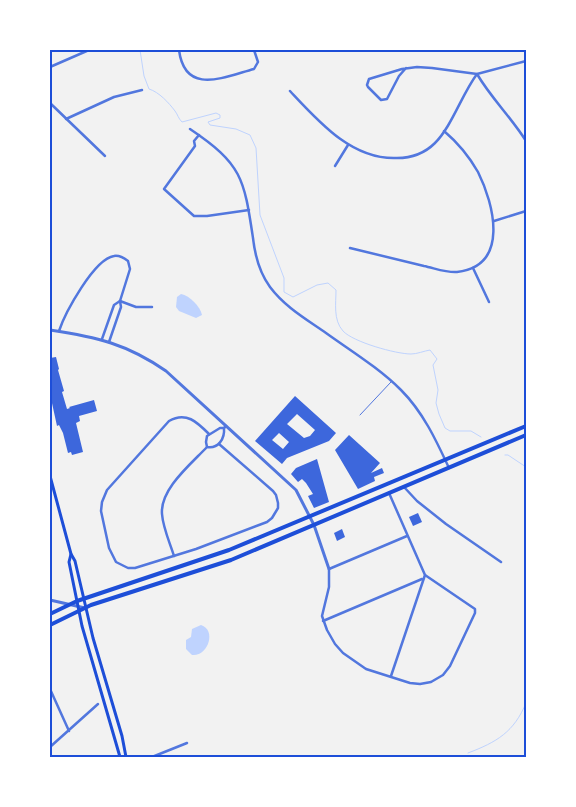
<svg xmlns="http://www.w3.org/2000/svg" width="576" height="807" font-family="Figtree,sans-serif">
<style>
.water{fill:#bfd3fe}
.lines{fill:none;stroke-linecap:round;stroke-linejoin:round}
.stream{stroke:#bfd3fe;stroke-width:1}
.building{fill:#3d67dc;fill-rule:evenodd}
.service{stroke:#5277de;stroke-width:1}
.minor{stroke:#5277de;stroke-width:2.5}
.tertiary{stroke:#5277de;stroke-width:3}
.secondary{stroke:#1d4ed8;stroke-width:3}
.primary{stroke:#1d4ed8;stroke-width:4}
.neatline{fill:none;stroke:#1d4ed8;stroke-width:2}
</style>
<rect width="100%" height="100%" fill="#f2f2f2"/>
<g class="water">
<path d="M181,294C190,296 200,306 202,315L196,318L179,311L176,307L177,297Z"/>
<path d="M201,625C217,630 208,657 192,655L186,649V640L191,637L192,629Z"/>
</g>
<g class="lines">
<g class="stream">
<path d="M140,50L144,76L149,89C159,92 169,103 175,111C178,115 178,118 182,122L216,113L220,115V118L208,122L210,125L236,129L250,135L256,148L260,215L284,278V292L293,297L317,285L328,283L336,290C336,303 333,320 343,331C353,342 396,354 411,354C417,354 424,351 430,350L437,359L433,365L438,390L436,403L439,414L445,428L450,431H471L481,437"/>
<path d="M505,455H508L526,467"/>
<path d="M468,753C497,742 514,732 526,703"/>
</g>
</g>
<g class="building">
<path d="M56,357L59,369L58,370L64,391L62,392L67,409L70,408L69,407L94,400L97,411L79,416L80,421L76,423L83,452L72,455L71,452L68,453L63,433L59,425L57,426L50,394L51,390L50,358Z"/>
<path d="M295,396L336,433L329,441L287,458L282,464L255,441ZM297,414L315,430L310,436L304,438L287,424ZM279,433L289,442L283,449L272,440Z"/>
<path d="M349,435L380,463L371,473L382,468L384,473L374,477L375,481L358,489L335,450Z"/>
<path d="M317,459L329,502L314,508L308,496L313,494L306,483L302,479L298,482L291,474L296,468Z"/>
<path d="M418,513L422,522L413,526L409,517Z"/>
<path d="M342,529L345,537L337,541L334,533Z"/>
</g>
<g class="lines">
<path class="service" d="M360,415L391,382"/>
<g class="minor">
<path d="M179,50C185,96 224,77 254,69L258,62L254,50"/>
<path d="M50,67L89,50"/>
<path d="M406,68L399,76L387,99L381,100L368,87L367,85L369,79L402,69L417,67L432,68L477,74L526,61"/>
<path d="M290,91C319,122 352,160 397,158C411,158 425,153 435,143C452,126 462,94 477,74C491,98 511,117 526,141"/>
<path d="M50,103L105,156"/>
<path d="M66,119L114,97L142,90"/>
<path d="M190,129C242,164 244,178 253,238C255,256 259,272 270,287C285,307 306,319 326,333C351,351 379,368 401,390C423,412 436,440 449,468"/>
<path d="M199,135L194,141L195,146L164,189L194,216H207L249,210"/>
<path d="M335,166L348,145"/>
<path d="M494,221L526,211"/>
<path d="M350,248C374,254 399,260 424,266C434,268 447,273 457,272C510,266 494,204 478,172C470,158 457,142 444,131"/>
<path d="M473,268L489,302"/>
<path d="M120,301L136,307H152"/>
<path d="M59,331C65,313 94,259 114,256C119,255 124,258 128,261L130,269L120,301L121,307L109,342"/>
<path d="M102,339L114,305L120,301"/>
<path d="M209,434C197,422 186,411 169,421L107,490L102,502L101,511L109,548L116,562L128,568H135L196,549L267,522L272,518L278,508V503L276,495L273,491L219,444"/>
<path d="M207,447C218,449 225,439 224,428"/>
<path d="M404,487L417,501L446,524L501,562"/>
<path d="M389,493L425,575L391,676"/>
<path d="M407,536L329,569V587L322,616L327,630L335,644L343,653L366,669L410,683L420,684L431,682L443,675L450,666L475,613V609L425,575"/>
<path d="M174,556C170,543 163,528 162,514C160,489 191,464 207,447L206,442L207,436L220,428H224L226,426"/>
<path d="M323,621L422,579"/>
<path d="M50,689L69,731"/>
<path d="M50,747L98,704"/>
<path d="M152,757L187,743"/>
</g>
<g class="tertiary">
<path d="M50,330C97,337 127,344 166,371L296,490L314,525L329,569"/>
<path d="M50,600L85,608"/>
</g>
<g class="secondary">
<path d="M50,476L71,554L75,561L93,638L122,736L126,757"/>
<path d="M71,554L69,562L82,626L120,757"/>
</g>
<g class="primary">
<path d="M50,614L77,601L229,550L526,426"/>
<path d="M50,625L91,605L231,560L526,435"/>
</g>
</g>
<rect width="576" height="807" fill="none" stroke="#ffffff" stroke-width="102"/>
<rect x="51" y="51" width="474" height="705" class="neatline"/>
</svg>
